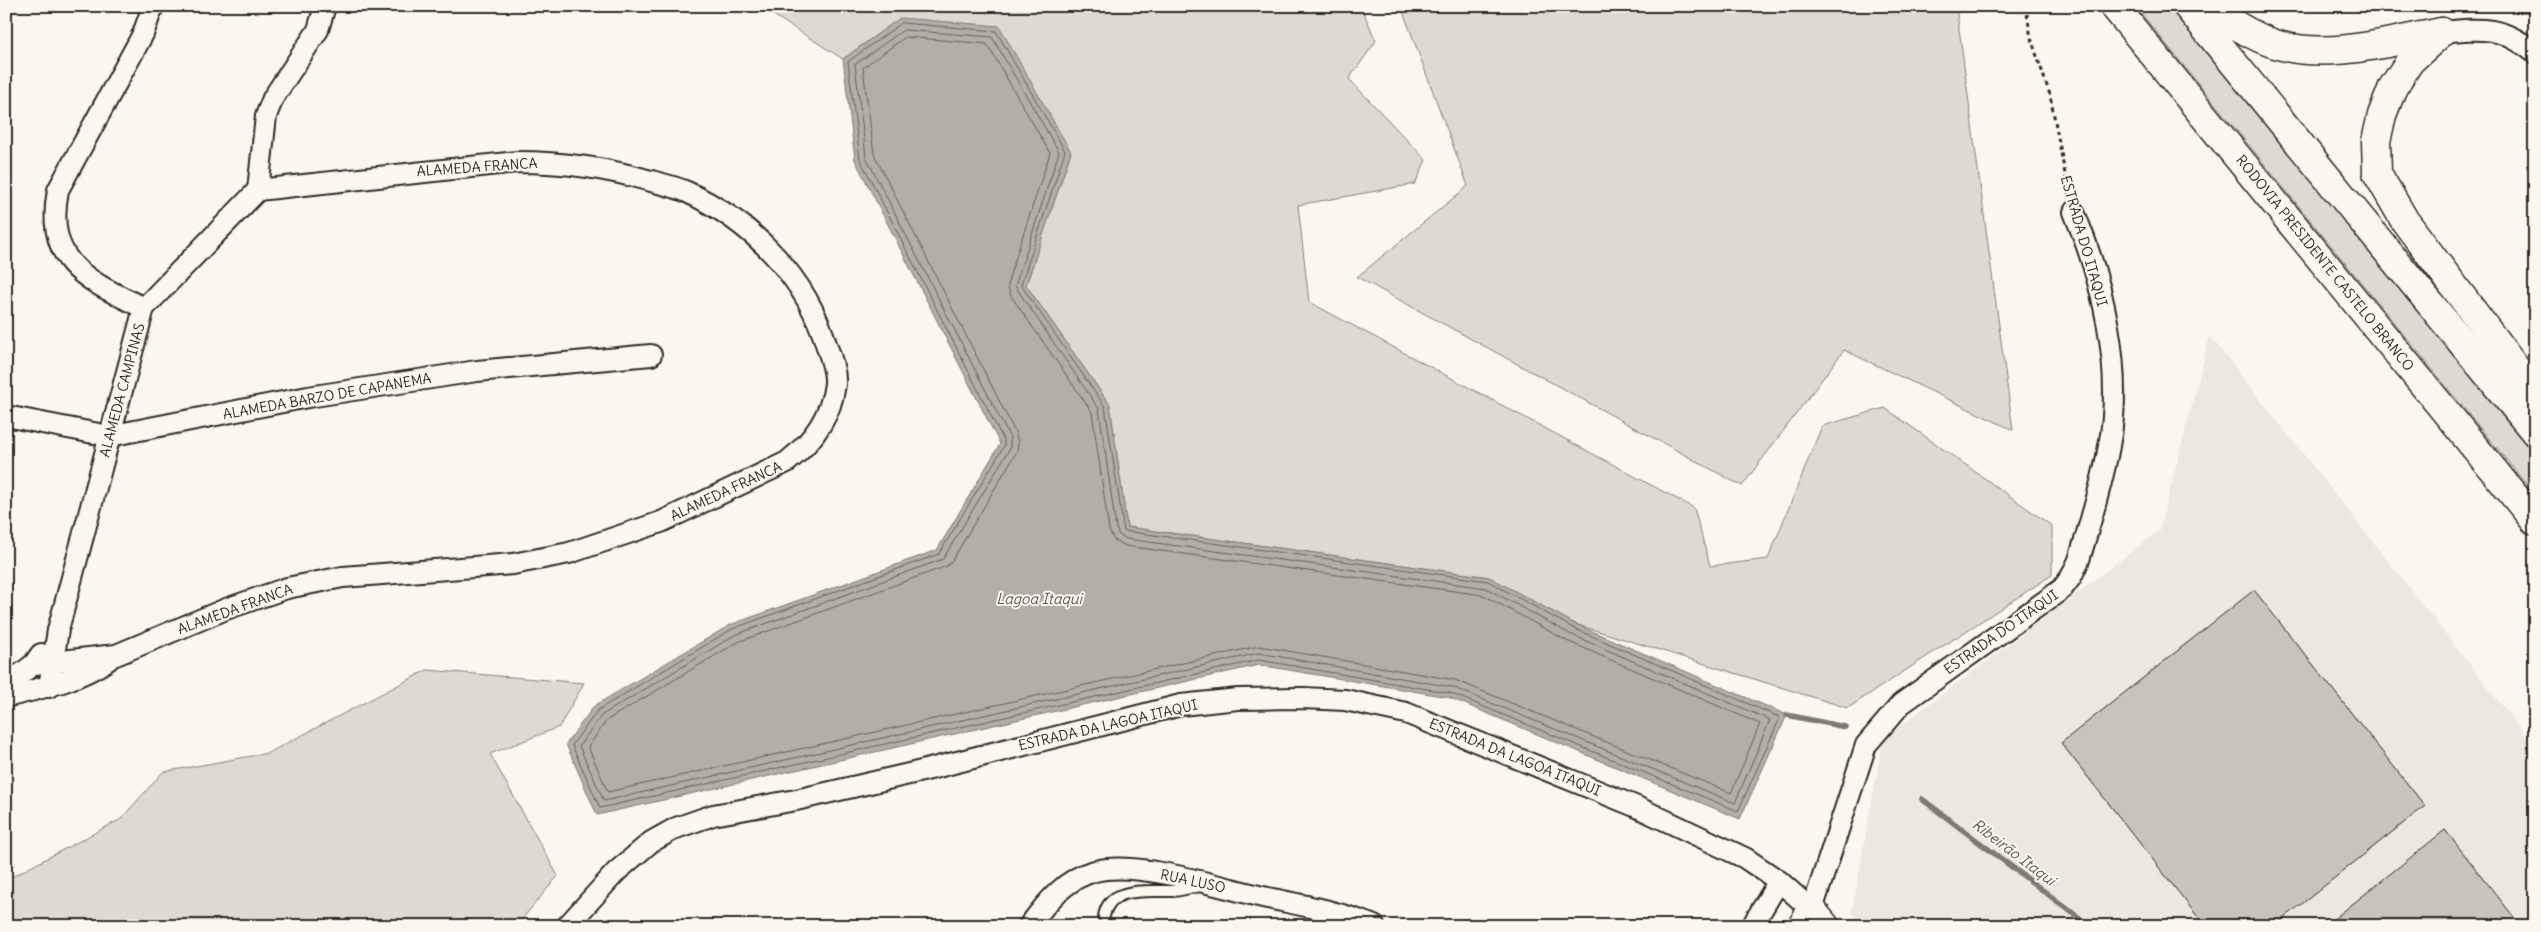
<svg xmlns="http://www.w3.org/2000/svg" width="2541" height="932" font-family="Delius,sans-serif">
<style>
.built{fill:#ebe8de}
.green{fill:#dddad0;stroke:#84827e}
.water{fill:#b1afa7;stroke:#7b7a75}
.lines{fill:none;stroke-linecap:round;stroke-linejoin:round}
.shore{stroke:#61605d;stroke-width:1}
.stream{stroke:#7b7a75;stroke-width:5.5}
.building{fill:#c7c4bc;stroke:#2b2b2b}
.lane-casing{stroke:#2b2b2b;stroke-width:14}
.street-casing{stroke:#2b2b2b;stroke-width:24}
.secondary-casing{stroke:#2b2b2b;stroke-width:31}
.highway-casing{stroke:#2b2b2b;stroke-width:31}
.path{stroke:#2b2b2b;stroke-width:3;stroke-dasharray:4 4;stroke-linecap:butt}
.lane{stroke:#fbf7ec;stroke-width:10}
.street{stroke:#fbf7ec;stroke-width:20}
.secondary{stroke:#fbf7ec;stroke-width:28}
.highway{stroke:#fbf7ec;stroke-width:28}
.labels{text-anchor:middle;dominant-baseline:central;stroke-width:4;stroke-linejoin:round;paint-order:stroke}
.street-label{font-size:14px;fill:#2b2b2b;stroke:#fbf7ec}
.water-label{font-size:15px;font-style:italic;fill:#5a5956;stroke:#fbf7ec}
</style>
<rect width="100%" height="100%" fill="#fbf7ec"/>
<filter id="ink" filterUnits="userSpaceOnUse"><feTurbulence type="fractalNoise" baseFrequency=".02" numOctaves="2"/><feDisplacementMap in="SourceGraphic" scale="10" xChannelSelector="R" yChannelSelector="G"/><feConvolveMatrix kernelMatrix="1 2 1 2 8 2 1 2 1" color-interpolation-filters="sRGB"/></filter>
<g filter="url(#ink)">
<path class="built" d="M2210,336L2535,747V926H1863L1852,912L1883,739L2159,531Z"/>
<g class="green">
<path d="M759,6H1361L1376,41L1349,79L1426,160L1415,184L1298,205L1309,302L1694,508L1710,566L1768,559L1822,426L1885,408L2052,526V575L1848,708L1575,624L1489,577L1127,527L1110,405L1026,285L1071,152L900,18L843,59Z"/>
<path d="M1401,6H1956L2013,430L1844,350L1742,486L1357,277L1468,186Z"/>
<path d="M2135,6H2169L2535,456V495Z"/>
<path d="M427,670L584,683L559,727L490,754L558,876L516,926H6V880L121,819L163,772L268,753Z"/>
</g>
<path class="water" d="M900,18L999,26L1071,152L1026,285L1110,405L1127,527L1489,577L1575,624L1787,715L1740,819L1448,697L1259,665L597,815L566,744L594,706L730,625L937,550L1000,444L855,160L843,59Z"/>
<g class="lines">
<g class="shore">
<path d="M902,23L996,31L1065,151L1021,285L1105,407L1124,531L1488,581L1573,628L1779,717V720L1738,811L1450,693L1259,660L600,808L572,745L598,710L732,629L939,554L1004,446V441L860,159L848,62Z"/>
<path d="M904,30L992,37L1059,152L1015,286L1099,409L1116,528L1119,535L1127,539L1486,588L1570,634L1770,720L1735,803L1452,687L1259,653L604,801L579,746L602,715L735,635L943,559L1010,448V438L866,157L855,65Z"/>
<path d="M906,37L987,44L1050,153L1009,278L1008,287L1011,296L1092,412L1109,530L1114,540L1126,546L1483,595L1567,641L1760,724L1731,793L1455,680L1259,646L608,792L588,747L607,720L738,642L947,566L953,559L1017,451L1018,443L1016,434L874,154L863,68Z"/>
</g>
<g class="stream">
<path d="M1787,715L1845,727"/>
<path d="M1922,799L2090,926"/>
</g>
</g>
<g class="building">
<path d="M2254,590L2425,806L2274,926H2205L2061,743Z"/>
<path d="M2445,830L2521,926H2325Z"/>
</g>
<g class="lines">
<defs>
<path id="lane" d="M1104,917C1108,885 1149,892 1173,891C1182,890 1191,888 1200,886"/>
<g id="street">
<path d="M2442,32C2482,28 2503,26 2535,53"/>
<path d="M258,190L266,116L273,98L318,30L325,6"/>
<path d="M144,308C87,280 44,264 58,190L143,34L153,6"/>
<path d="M6,416L109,436L308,397L477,371L651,355"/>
<path d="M34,664L116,655L226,609L287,588L343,577L513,564L569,553L661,522L787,462C812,442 831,416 835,384C836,372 831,358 827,347C807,278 752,222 687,192C676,187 663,184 651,181C606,168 565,162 517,162L258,190"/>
<path d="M6,685L34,664L41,654"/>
<path d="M49,687L58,630L144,308L258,190"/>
<path d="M6,697C42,688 77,681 108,660"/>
<path d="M567,926L616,872L651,842L676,828L713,815L796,800L922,771L1181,705L1238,699L1303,698L1345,700L1406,713L1637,807L1745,858L1779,881L1812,910L1866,745L1901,704L2062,589L2071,577L2079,560C2090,523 2102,485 2109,446C2124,370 2103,282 2074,212"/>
<path d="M1029,926C1046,903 1066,878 1095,871C1135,860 1220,887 1263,897C1300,905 1339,911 1374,926"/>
<path d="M1752,926L1779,881"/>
</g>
<path id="secondary" d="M1802,926L1812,910L1825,926"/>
<g id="highway">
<path d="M2114,6L2535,521"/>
<path d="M2187,6L2535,432"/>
<path d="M2204,6C2229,20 2254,39 2282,46C2333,59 2392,41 2442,32"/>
<path d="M2442,32L2410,61L2393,87L2382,115L2376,141L2377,173L2405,221L2535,394"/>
</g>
</defs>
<use href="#lane" class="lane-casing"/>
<use href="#street" class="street-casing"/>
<use href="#secondary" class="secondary-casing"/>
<use href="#highway" class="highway-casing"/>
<path class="path" d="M2027,14L2031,38L2050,95L2069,195"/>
<use href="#lane" class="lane"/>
<use href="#street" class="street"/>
<use href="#secondary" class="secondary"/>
<use href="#highway" class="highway"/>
</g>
</g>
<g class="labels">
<g class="street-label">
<text transform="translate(477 167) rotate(-4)">ALAMEDA FRANCA</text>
<text transform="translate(2084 241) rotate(74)">ESTRADA DO ITAQUI</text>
<text transform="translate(2325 263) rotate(51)">RODOVIA PRESIDENTE CASTELO BRANCO</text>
<text transform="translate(122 390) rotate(-75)">ALAMEDA CAMPINAS</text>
<text transform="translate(327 396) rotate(-10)">ALAMEDA BARZO DE CAPANEMA</text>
<text transform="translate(726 491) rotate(-25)">ALAMEDA FRANCA</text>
<text transform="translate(235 609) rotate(-20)">ALAMEDA FRANCA</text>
<text transform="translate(2001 632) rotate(-35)">ESTRADA DO ITAQUI</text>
<text transform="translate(1108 725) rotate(-13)">ESTRADA DA LAGOA ITAQUI</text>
<text transform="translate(1515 757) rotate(22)">ESTRADA DA LAGOA ITAQUI</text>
<text transform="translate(1193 881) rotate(12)">RUA LUSO</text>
</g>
<g class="water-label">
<text x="1039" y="598">Lagoa Itaqui</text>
<text transform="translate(2014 852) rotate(37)">Ribeirão Itaqui</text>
</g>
</g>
<rect width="2541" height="932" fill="none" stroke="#fbf7ec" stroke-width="25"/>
<rect x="12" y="12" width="2516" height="907" fill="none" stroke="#2b2b2b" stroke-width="2" filter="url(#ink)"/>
</svg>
